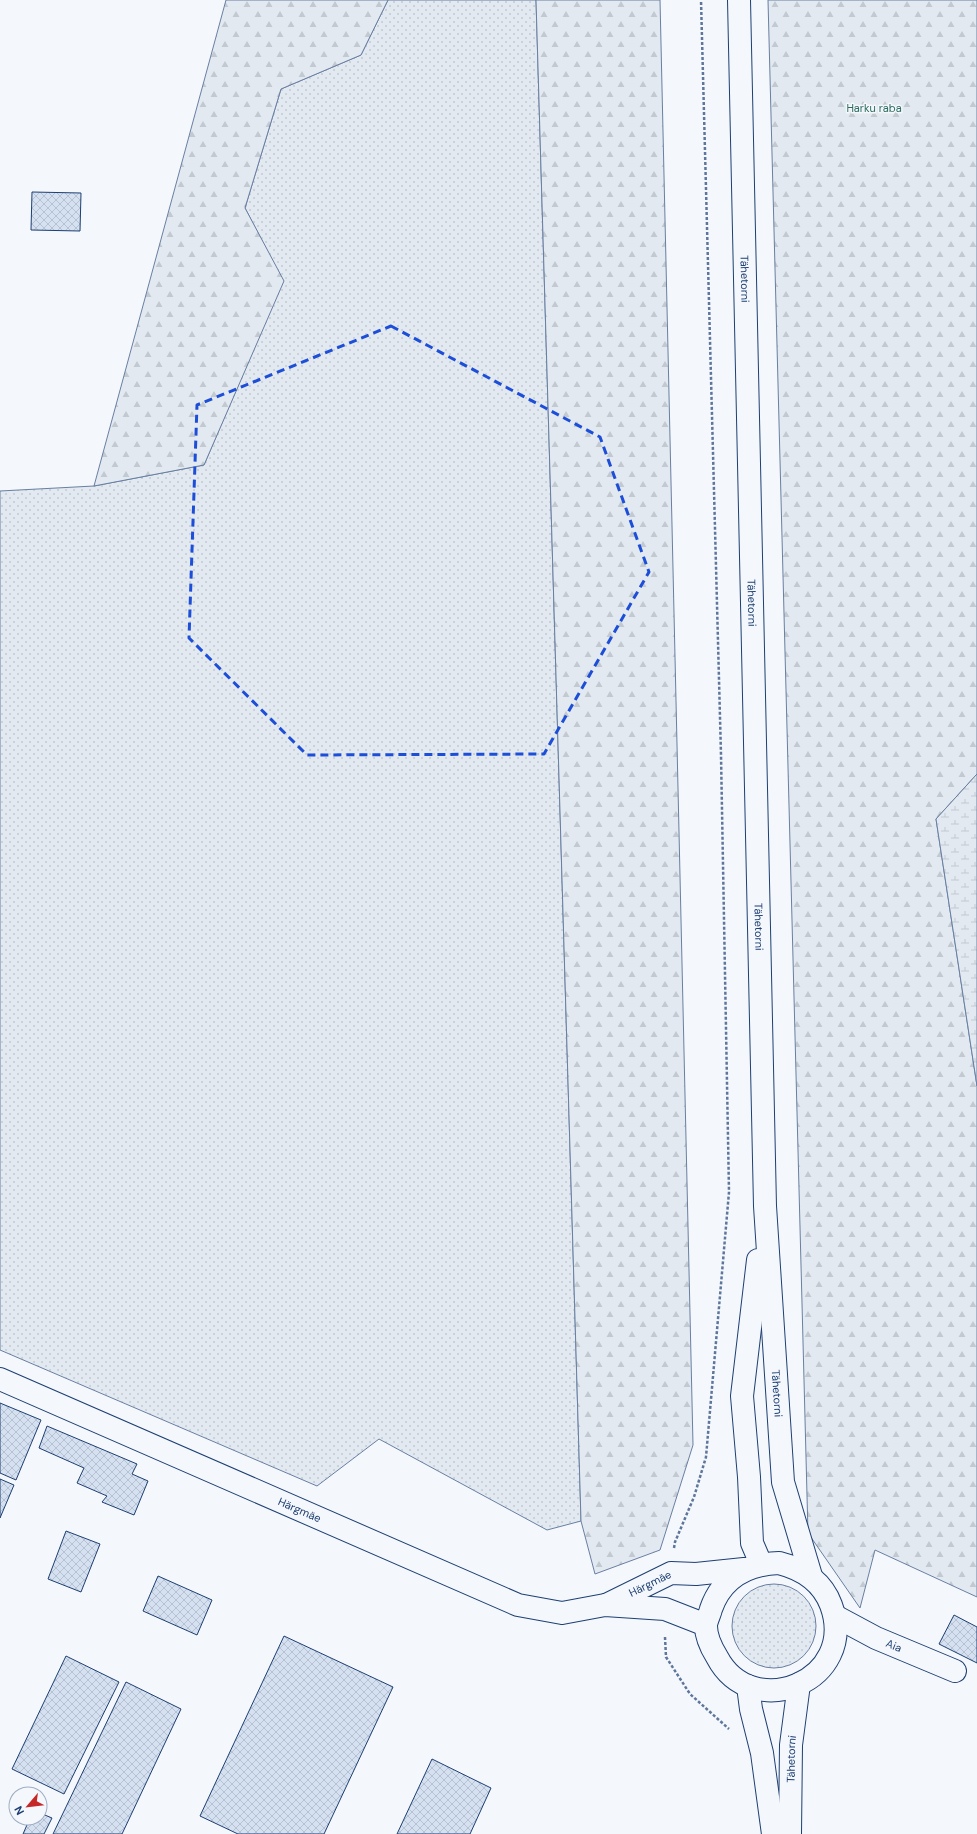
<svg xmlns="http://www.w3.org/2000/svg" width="977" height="1834" font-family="'DM Sans',sans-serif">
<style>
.grass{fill:url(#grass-dots);stroke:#687fa3}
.forest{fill:url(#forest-firs);stroke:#687fa3}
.wetland{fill:url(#wetland-marsh);stroke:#687fa3}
.building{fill:url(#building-cross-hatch);stroke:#1d3f73}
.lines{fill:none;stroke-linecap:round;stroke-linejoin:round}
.minor-casing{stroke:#1d3f73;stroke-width:24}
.path{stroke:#5e769c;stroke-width:2.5;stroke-dasharray:3 2;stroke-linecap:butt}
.minor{stroke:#f4f7fb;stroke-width:22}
.marked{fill:none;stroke:#1d4ed8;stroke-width:3;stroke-dasharray:8 5;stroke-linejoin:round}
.labels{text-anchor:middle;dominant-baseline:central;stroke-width:3;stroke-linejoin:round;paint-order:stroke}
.park-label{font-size:11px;fill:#2c6c60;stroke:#f4f7fb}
.street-label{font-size:11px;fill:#1d3f73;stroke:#f4f7fb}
</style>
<defs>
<pattern id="grass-dots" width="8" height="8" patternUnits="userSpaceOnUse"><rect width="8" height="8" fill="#e3e9f0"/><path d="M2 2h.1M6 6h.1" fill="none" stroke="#c2c9d1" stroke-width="1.8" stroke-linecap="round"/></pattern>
<pattern id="forest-firs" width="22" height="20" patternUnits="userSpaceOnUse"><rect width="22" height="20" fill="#e3e9f0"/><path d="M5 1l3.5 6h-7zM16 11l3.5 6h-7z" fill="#c2c9d1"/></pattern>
<pattern id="wetland-marsh" width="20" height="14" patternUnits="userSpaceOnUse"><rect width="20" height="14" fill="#e3e9f0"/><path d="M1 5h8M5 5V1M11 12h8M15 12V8" fill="none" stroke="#c2c9d1"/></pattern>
<pattern id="building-cross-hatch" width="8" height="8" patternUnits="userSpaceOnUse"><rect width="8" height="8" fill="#d5e0f0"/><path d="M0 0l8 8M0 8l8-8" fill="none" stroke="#b6c1d1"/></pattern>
</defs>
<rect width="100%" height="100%" fill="#f4f7fb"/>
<g class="grass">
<path d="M388,0H536L581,1521L547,1530L379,1439L317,1486L0,1350V491L94,486L204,465L283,281L245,208L281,89L361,55Z"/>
<circle cx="774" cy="1626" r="42"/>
</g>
<g class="forest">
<path d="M226,0H388L361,55L281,89L245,208L284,281L204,465L94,486Z"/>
<path d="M536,0H660L693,1445L660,1550L595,1574L581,1521Z"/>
<path d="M768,0H977V774L936,819L977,1086V1597L875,1550L860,1608L808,1533Z"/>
</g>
<path class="wetland" d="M977,774V1086L936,819Z"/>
<g class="building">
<path d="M32,192L81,193L80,231L31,230Z"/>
<path d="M0,1403L41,1420L16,1480L0,1473Z"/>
<path d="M47,1426L137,1464L132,1474L148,1481L134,1515L102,1502L107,1496L77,1483L84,1468L39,1448Z"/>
<path d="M0,1479L14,1485L0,1518Z"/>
<path d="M66,1531L100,1544L81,1592L48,1579Z"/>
<path d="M158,1576L212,1600L197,1635L143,1611Z"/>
<path d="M954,1615L977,1627V1663L939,1644Z"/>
<path d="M284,1636L393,1687L324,1834H238L200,1816Z"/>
<path d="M66,1656L119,1682L64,1794L12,1769Z"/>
<path d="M126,1682L181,1709L122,1834H53Z"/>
<path d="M432,1759L491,1788L470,1834H397Z"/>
<path d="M40,1813L52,1818L44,1834H23L30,1818H40Z"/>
</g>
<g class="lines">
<defs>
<g id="minor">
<path id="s1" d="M739,0L765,1206L783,1482L811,1576"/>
<path d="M758,1260L742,1396L749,1477L752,1543L761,1564"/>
<path id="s2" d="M0,1379L518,1605L562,1613L605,1605L665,1609L706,1625"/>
<path d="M779,1563C803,1569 822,1581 831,1605C859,1681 752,1724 717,1657C712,1649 706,1636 706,1626C706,1621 710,1614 711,1609C722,1577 748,1564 779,1563Z"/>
<path id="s3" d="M606,1605L671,1573L696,1574L744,1569"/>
<path id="s4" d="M835,1616L876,1638L955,1671"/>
<path d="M748,1686L751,1709L762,1753L773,1834"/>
<path id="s5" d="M790,1834L791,1745L799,1684"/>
</g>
</defs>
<use href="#minor" class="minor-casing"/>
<g class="path">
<path d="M674,1548L675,1542L694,1497L706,1457L729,1192L721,755L701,0"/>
<path d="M665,1637L666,1657L690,1694L729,1729"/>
</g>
<use href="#minor" class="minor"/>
</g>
<path class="marked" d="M391,326L600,437L649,572L544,754L307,755L189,638L197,405Z"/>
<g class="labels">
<g class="park-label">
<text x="874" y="108">Harku raba</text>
</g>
<g class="street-label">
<text stroke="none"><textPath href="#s1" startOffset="279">Tähetorni</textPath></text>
<text stroke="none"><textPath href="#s1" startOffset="603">Tähetorni</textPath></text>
<text stroke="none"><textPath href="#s1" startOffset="927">Tähetorni</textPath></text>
<text stroke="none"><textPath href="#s1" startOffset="1394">Tähetorni</textPath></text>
<text stroke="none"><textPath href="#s2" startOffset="327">Härgmäe</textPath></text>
<text stroke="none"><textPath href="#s3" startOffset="49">Härgmäe</textPath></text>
<text stroke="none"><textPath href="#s4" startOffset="66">Aia</textPath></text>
<text stroke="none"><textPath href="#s5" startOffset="75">Tähetorni</textPath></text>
</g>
</g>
<g transform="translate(28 1806) rotate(242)"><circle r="19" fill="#f4f7fb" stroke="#9eadc5"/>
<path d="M0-3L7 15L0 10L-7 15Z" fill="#c62828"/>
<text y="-6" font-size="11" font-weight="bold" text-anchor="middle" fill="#1d3f73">N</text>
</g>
</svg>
